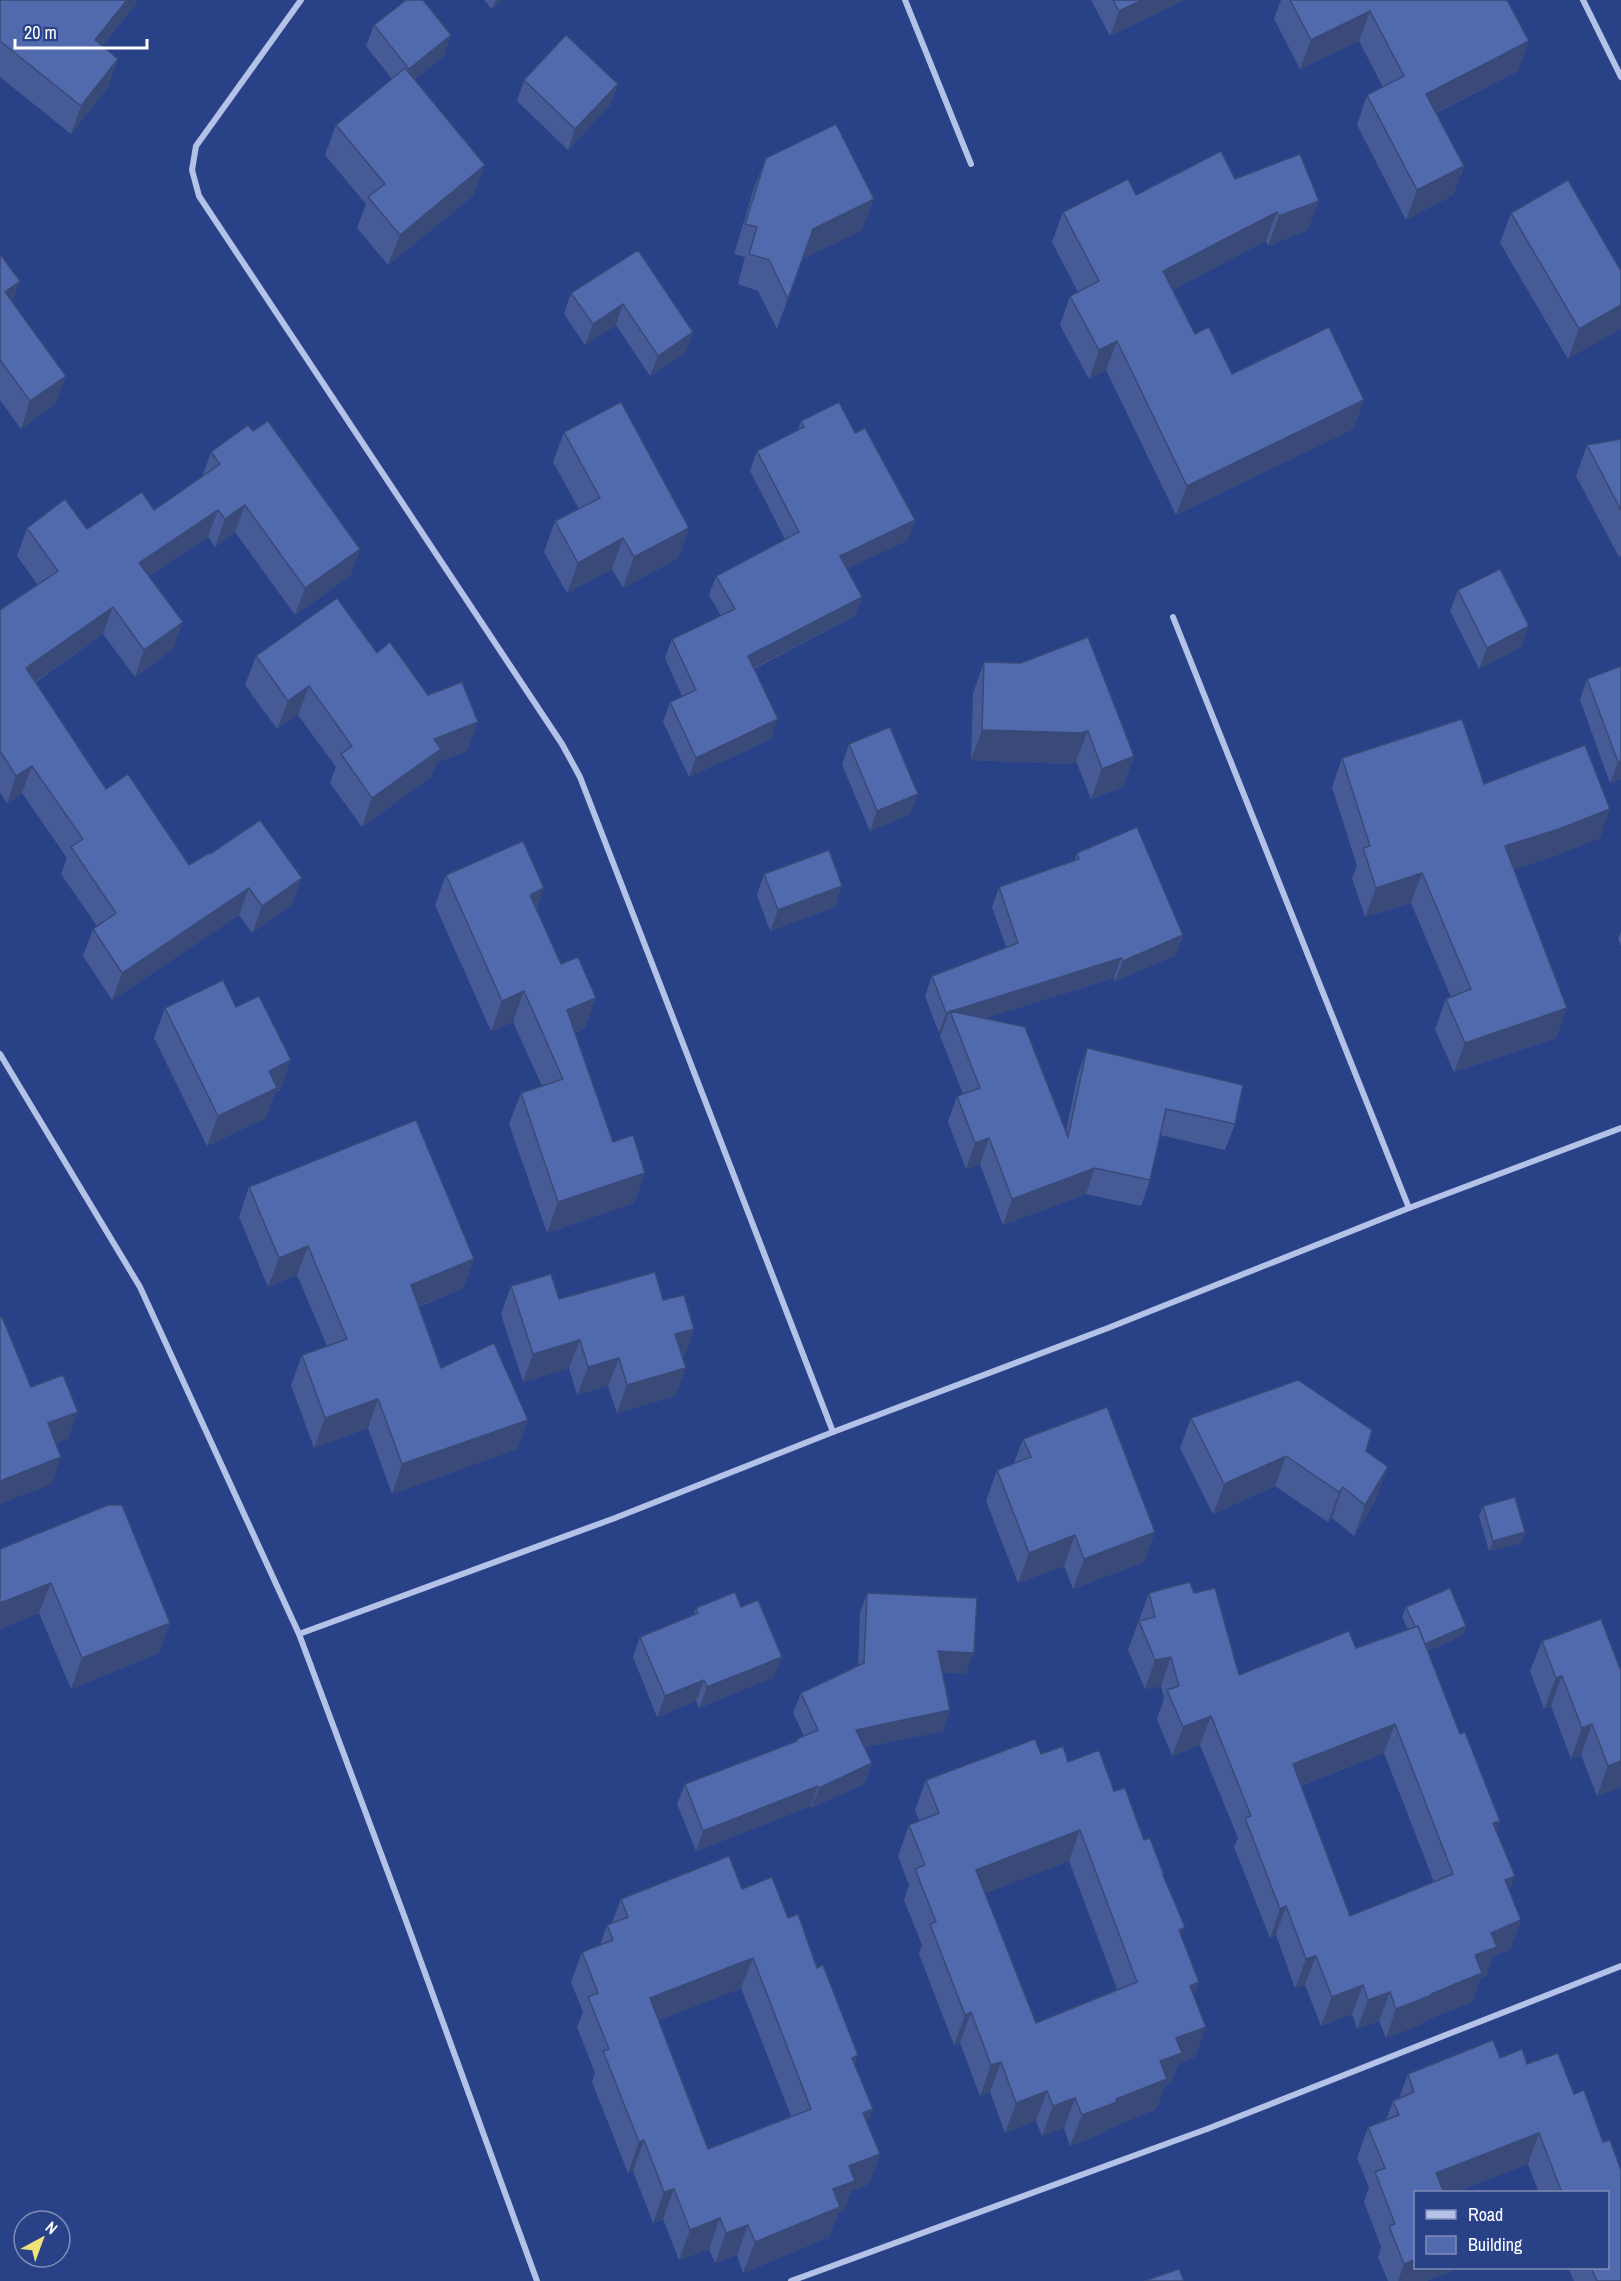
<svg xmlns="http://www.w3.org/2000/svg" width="1621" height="2281" font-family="'Archivo Narrow',sans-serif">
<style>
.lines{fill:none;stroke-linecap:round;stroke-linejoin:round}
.minor{stroke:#b4c2e8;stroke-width:6}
.wall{fill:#465b95;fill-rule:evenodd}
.shaded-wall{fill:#394a79}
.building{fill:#516aad;stroke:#394a79;stroke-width:1.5;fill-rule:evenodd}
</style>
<rect width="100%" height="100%" fill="#294186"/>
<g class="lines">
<g class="minor">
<path d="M301,0L196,146L192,170L199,196L562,744L580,777L833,1432"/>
<path d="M905,0L971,164"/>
<path d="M1583,0L1621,77"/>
<path d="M1173,617L1409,1208"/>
<path d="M0,1054L140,1287L299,1634L405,1918L537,2281"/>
<path d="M299,1634L615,1518L833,1432L1108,1328L1409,1208L1621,1128"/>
<path d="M791,2281L1207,2129L1621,1966"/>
</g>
</g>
<g class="wall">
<path d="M0,0H137L136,4L102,46L118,59L108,87L71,134L0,77Z"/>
<path d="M484,0H502L492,9Z"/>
<path d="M1091,0H1184L1110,36Z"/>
<path d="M1281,0H1507L1518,71L1436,113L1464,166L1453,195L1406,220L1357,125L1367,95L1383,87L1359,41L1300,69L1274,19Z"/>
<path d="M374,25L444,56L415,79L474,195L388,265L357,228L366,204L325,155L336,125L392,79L366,46Z"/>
<path d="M524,80L618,84L610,105L568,150L517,101Z"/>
<path d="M766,158L862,230L802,259L777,329L758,291L738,284L745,257L734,254L754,188Z"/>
<path d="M1235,179L1308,230L1268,246L1266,241L1172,290L1195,334L1232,374L1364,400L1353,429L1176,515L1106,370L1089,379L1060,325L1070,296L1078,292L1052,242L1063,212L1136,195Z"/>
<path d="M1511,213L1621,271L1568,359L1500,243Z"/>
<path d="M638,250L693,332L685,353L650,376L616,325L585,345L564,314L571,293Z"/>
<path d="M0,254L20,281L12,302L56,403L21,429L0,400Z"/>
<path d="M801,421L855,433L915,520L908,540L846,569L862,597L855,616L754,669L771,739L689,777L663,722L670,702L682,696L665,658L672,639L721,616L709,595L716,576L785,539L750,471L757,451L798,430Z"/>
<path d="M253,431L360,549L350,576L295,615L235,532L215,547L208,537L149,576L173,649L135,677L103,634L36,682L106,789L189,865L210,854L292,905L252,933L239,915L112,1000L83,956L93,929L97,926L61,874L67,858L22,793L7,803L0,793V610L38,585L17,556L27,528L87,529L154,510L202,477L211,452Z"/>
<path d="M564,432L689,528L678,558L623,588L612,569L567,593L544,552L555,521L579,509L553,462Z"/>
<path d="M1621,439V556L1619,557L1576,476L1587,445Z"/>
<path d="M1458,590L1521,647L1479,669L1450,611Z"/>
<path d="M377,653L467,751L436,763L431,777L362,827L330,783L336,767L298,715L277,729L245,685L256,656Z"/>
<path d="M984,662L1134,756L1123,787L1091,799L1076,761L1070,764L971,760L973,693Z"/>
<path d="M1621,666V779L1610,783L1580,700L1587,679Z"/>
<path d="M849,744L910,814L870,831L842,765Z"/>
<path d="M1342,758L1484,784L1600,838L1549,858L1514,869L1567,1008L1556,1038L1454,1072L1435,1029L1446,999L1451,997L1411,903L1365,917L1352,878L1357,866L1332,787Z"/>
<path d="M1077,853L1183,935L1176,955L1115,981L1114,978L985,1018L1066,1131L1078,1074L1087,1048L1235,1124L1225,1150L1160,1135L1150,1180L1141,1206L1086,1194L1003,1225L980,1164L966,1169L948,1122L957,1096L963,1094L940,1036L942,1032L939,1033L925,996L932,976L1006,947L992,907L999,887L1074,861Z"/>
<path d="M764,874L842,886L835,907L770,931L757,895Z"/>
<path d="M446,875L544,888L537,909L585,1028L575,1033L613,1142L645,1173L634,1203L547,1233L509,1124L521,1093L542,1086L513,1022L491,1031L435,905Z"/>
<path d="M1621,931V946L1618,939Z"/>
<path d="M236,1007L280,1090L275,1092L266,1118L207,1146L154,1038L165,1008Z"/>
<path d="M249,1187L474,1259L463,1288L419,1307L441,1368L528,1420L517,1449L392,1494L368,1428L314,1448L291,1385L302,1355L327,1346L297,1275L268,1287L239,1217Z"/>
<path d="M511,1286L559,1299L663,1300L694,1329L684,1357H682L686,1368L675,1396L617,1413L608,1386L577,1395L569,1368L523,1382L501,1314Z"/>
<path d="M1191,1418L1366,1451L1377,1497L1354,1536L1332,1518L1328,1522L1275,1486L1213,1514L1180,1448Z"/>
<path d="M1023,1439L1155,1532L1144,1562L1073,1589L1064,1566L1018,1583L986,1501L997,1470L1014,1463Z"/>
<path d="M1483,1506L1525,1532L1521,1543L1489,1551L1479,1516Z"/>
<path d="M0,1549L170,1623L159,1653L71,1689L39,1613L0,1629Z"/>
<path d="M867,1593L966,1674L942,1672L950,1710L943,1731L864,1747L872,1763L864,1784L811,1808V1806L696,1851L677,1804L685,1784L796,1741L797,1739L804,1736L793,1713L801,1693L858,1667L860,1613Z"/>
<path d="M1149,1593H1194L1239,1675L1356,1648L1408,1629L1402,1617L1406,1607L1466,1626L1462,1636L1428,1651L1460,1734L1500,1821L1496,1831L1509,1891L1521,1920L1510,1949L1493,1956L1486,1976L1480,1978L1472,2002L1422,2022V2024L1386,2038L1379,2021L1357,2029L1352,2014L1321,2026L1305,1985L1295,1988L1276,1935L1270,1938L1234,1847L1238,1838L1200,1745L1172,1756L1157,1719L1164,1699L1161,1686L1145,1689L1128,1650ZM1384,1753L1434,1882L1350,1916L1301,1786Z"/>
<path d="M741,1607L774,1677L699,1708L696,1701L657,1717L633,1657L640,1637L693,1615L696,1608Z"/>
<path d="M1542,1641L1621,1671V1787L1597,1796L1581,1755L1571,1759L1551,1706L1544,1709L1530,1671Z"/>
<path d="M1041,1754L1068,1762L1114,1791L1144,1840L1164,1875V1877L1181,1936L1194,1997L1206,2027L1195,2057L1178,2064L1171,2083L1165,2085L1156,2109L1108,2129L1106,2132L1070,2146L1064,2128L1042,2136L1036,2121L1005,2133L990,2092L980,2096L960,2043L954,2045L919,1954L922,1945L904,1900L909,1885L898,1856L909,1825L919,1821L915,1810L926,1780ZM1069,1861L1117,1989L1036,2023L985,1893Z"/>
<path d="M742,1889L788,1918L817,1968L858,2055L854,2064L868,2124L880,2154L869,2184L851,2191L844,2211L838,2213L829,2237L743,2273L737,2255L715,2263L709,2249L679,2260L663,2219L653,2223L633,2171L628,2173L592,2082L595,2073L577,2027L583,2012L571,1982L582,1952L600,1945L607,1925L612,1923L621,1899ZM741,1988L791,2116L708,2149L659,2020Z"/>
<path d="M1493,2040L1500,2058L1522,2049L1527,2064L1558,2053L1574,2094L1584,2090L1603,2142L1610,2140L1621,2170V2281H1574L1568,2268H1608V2193H1539L1528,2164L1453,2193H1416V2268H1453L1452,2271L1426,2281H1388L1378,2257L1381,2247L1364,2202L1369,2187L1357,2158L1368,2127L1386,2120L1393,2101L1399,2098L1408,2074Z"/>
</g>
<g class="shaded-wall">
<path d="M127,0H137L136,4L84,68L95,40Z"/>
<path d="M496,0H502L492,9Z"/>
<path d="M1142,0H1184L1110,36L1119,11Z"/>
<path d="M1370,11L1359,41L1300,69L1311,40Z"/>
<path d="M451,35L444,56L401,90L409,69Z"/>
<path d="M1529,41L1518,71L1415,123L1426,94Z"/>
<path d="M118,59L108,87L71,134L81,106Z"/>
<path d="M618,84L610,105L568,150L575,129Z"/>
<path d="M485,165L474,195L388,265L400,235Z"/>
<path d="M1464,166L1453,195L1406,220L1417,190Z"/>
<path d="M874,199L862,230L802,259L813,229Z"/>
<path d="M1319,201L1308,230L1268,246L1279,216Z"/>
<path d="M1277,212L1266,241L1152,301L1163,271Z"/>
<path d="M20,281L10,308L5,292Z"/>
<path d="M623,304L616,325L585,345L593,324Z"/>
<path d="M1621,305V329L1568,359L1579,329Z"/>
<path d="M693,332L685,353L650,376L658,356Z"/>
<path d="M1117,341L1106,370L1089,379L1099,350Z"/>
<path d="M66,376L56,403L21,429L30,401Z"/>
<path d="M1364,400L1353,429L1176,515L1187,486Z"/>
<path d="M245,505L235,532L215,547L225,519Z"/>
<path d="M218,510L208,537L129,590L139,563Z"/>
<path d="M915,520L908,540L832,576L840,556Z"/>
<path d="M689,528L678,558L623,588L634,557Z"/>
<path d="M623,538L612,569L567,593L578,563Z"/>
<path d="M360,549L350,576L295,615L305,588Z"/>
<path d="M862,597L855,616L740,675L748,656Z"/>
<path d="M113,607L103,634L16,695L26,668Z"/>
<path d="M183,622L173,649L135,677L144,650Z"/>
<path d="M1529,626L1521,647L1479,669L1487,648Z"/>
<path d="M309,686L298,715L277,729L288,701Z"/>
<path d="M778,719L771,739L689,777L696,758Z"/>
<path d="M478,722L467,751L436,763L431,777L362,827L372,798L434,739Z"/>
<path d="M982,730L1088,731L1076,761L1070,764L971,760Z"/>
<path d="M1134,756L1123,787L1091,799L1102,769Z"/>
<path d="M1621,761V779L1610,783L1618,762Z"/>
<path d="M32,766L22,793L7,803L16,776Z"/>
<path d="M918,794L910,814L870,831L877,811Z"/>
<path d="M1610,809L1600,838L1549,858L1494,876L1505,846Z"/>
<path d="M1422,873L1411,903L1365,917L1376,888Z"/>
<path d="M302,878L292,905L252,933L262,906Z"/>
<path d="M842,886L835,907L770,931L778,910Z"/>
<path d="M249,888L239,915L112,1000L122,973Z"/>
<path d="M544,888L533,919L530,895Z"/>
<path d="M1183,935L1176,955L1115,981L1123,961Z"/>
<path d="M1121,958L1114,978L956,1027L950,1012Z"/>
<path d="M524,991L513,1022L491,1031L502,1001Z"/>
<path d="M596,998L585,1028L556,1041L567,1010Z"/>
<path d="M1567,1008L1556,1038L1454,1072L1465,1043Z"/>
<path d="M949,1012L942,1032L939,1033L946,1013Z"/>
<path d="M291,1060L280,1090L275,1092L266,1118L207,1146L218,1116L269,1071Z"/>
<path d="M989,1138L980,1164L966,1169L975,1143Z"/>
<path d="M1095,1168L1086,1194L1003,1225L1012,1199Z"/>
<path d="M645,1173L634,1203L547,1233L558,1202Z"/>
<path d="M308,1246L297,1275L268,1287L279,1258Z"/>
<path d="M474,1259L463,1288L400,1314L411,1285Z"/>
<path d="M694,1329L684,1357L665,1362L675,1334Z"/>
<path d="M580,1340L569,1368L523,1382L533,1354Z"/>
<path d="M619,1358L608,1386L577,1395L588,1367Z"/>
<path d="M686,1368L675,1396L617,1413L627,1385Z"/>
<path d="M378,1399L368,1428L314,1448L325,1418Z"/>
<path d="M78,1412L68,1439L39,1450L48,1423Z"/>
<path d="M528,1420L517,1449L392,1494L402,1464Z"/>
<path d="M1286,1456L1275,1486L1213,1514L1224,1484Z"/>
<path d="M61,1457L52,1484L0,1504V1481Z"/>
<path d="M1388,1467L1377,1497L1354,1536L1365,1505Z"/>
<path d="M1343,1487L1332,1518L1328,1522L1339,1492Z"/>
<path d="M1155,1532L1144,1562L1073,1589L1084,1559Z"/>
<path d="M1525,1532L1521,1543L1489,1551L1493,1541Z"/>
<path d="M1075,1535L1064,1566L1018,1583L1029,1553Z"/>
<path d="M51,1583L39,1613L0,1629V1603Z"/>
<path d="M170,1623L159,1653L71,1689L82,1658Z"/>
<path d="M1466,1626L1462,1636L1419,1655L1422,1645Z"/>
<path d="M938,1651L974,1653L966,1674L930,1671Z"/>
<path d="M782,1657L774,1677L699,1708L707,1687Z"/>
<path d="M1171,1657L1161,1686L1145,1689L1155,1660Z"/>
<path d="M1562,1676L1551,1706L1544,1709L1556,1678Z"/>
<path d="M704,1680L696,1701L657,1717L665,1696Z"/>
<path d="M950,1710L943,1731L848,1750L856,1730Z"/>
<path d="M1211,1716L1200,1745L1172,1756L1183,1727Z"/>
<path d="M1395,1724L1384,1753L1282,1793L1293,1764Z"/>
<path d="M1592,1724L1581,1755L1571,1759L1582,1728Z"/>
<path d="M1621,1761V1787L1597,1796L1608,1766Z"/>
<path d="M872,1763L864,1784L811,1808L819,1788Z"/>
<path d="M818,1786L811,1806L696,1851L703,1831Z"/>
<path d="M1500,1821L1489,1850L1493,1823Z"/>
<path d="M1080,1830L1069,1861L965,1901L976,1870Z"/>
<path d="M1515,1876L1504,1905L1505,1880Z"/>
<path d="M1286,1906L1276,1935L1270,1938L1280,1909Z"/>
<path d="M1521,1920L1510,1949L1493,1956L1486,1976L1480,1978L1472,2002L1422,2022V2024L1386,2038L1396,2009L1431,1994L1475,1955L1491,1933Z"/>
<path d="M1185,1927L1174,1958L1179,1930Z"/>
<path d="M1316,1956L1305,1985L1295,1988L1306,1959Z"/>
<path d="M753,1958L741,1988L639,2028L650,1998Z"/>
<path d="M1199,1982L1188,2012L1190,1986Z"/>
<path d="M1363,1985L1352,2014L1321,2026L1332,1997Z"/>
<path d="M1390,1992L1379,2021L1357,2029L1368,2000Z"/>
<path d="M971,2012L960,2043L954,2045L965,2015Z"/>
<path d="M1206,2027L1195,2057L1178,2064L1171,2083L1165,2085L1156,2109L1108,2129L1106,2132L1070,2146L1082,2115L1116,2099L1160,2061L1176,2038Z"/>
<path d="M858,2055L847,2085L852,2058Z"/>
<path d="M1001,2062L990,2092L980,2096L991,2065Z"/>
<path d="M1047,2091L1036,2121L1005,2133L1016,2103Z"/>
<path d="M1075,2098L1064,2128L1042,2136L1053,2106Z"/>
<path d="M873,2109L862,2139L863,2113Z"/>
<path d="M1539,2133L1528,2164L1453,2193H1429L1436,2173Z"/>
<path d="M644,2140L633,2171L628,2173L639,2142Z"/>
<path d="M880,2154L869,2184L851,2191L844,2211L838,2213L829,2237L743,2273L755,2242L833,2189L849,2166Z"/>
<path d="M674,2189L663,2219L653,2223L664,2192Z"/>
<path d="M720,2218L709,2249L679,2260L690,2230Z"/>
<path d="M748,2225L737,2255L715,2263L726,2233Z"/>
<path d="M1416,2259V2268H1453L1452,2271L1426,2281H1398L1404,2264Z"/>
</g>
<g class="building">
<path d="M0,0H127L95,40L118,59L81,106L0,41Z"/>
<path d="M406,0H423L451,35L409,69L374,25Z"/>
<path d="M1113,0H1142L1119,11Z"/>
<path d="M1290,0H1507L1529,41L1426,94L1464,166L1417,190L1367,95L1404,76L1370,11L1311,40Z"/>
<path d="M566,35L618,84L575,129L524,80Z"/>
<path d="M405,68L485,165L400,235L368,197L385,184L336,125Z"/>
<path d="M836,124L874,199L813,229L788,299L769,260L749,254L757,227L745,224L766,158Z"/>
<path d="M1221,151L1235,179L1300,154L1319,201L1279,216L1277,212L1163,271L1195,334L1209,327L1232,374L1329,327L1364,400L1187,486L1117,341L1099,350L1070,296L1099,281L1063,212L1128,179L1136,195Z"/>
<path d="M1568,180L1621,271V305L1579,329L1511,213Z"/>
<path d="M638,250L693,332L658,356L623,304L593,324L571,293Z"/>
<path d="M0,254L20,281L5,292L66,376L30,401L0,360Z"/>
<path d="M621,402L689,528L634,557L623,538L578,563L555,521L600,498L564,432Z"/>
<path d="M839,402L855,433L865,428L915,520L840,556L862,597L748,656L778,719L696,758L670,702L696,690L672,639L735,609L716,576L799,532L757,451L804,427L801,421Z"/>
<path d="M268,421L360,549L305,588L245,505L225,519L218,510L139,563L183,622L144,650L113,607L26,668L106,789L128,774L189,865L209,853L210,854L260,820L302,878L262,906L249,888L122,973L93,929L116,913L71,847L83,839L32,766L16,776L0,751V610L58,571L27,528L65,499L87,529L142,492L154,510L220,464L211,452L248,425L253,431Z"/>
<path d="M1621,439V510L1587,445Z"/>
<path d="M1500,569L1529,626L1487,648L1458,590Z"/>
<path d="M337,598L377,653L390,642L428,695L462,682L478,722L434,739L441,749L372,798L341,754L352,746L309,686L288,701L256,656Z"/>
<path d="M1088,637L1134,756L1102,769L1088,731L1082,733L982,730L984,662L1021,663Z"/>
<path d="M1621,666V761L1618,762L1587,679Z"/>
<path d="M1462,719L1484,784L1585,745L1610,809L1559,829L1505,846L1567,1008L1465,1043L1446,999L1471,989L1422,873L1376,888L1363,848L1370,846L1342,758Z"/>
<path d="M890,727L918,794L877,811L849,744Z"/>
<path d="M1137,827L1183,935L1123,961L1121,958L952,1011H950V1012L946,1013L932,976L1018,943L999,887L1079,859L1077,853Z"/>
<path d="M523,841L544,888L530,895L561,964L578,957L596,998L567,1010L613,1142L633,1135L645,1173L558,1202L521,1093L563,1079L524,991L502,1001L446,875Z"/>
<path d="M829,850L842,886L778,910L764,874Z"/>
<path d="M223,980L236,1007L259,996L291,1060L269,1071L277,1088L218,1116L165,1008Z"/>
<path d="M950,1011L1025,1027L1068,1137L1087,1048L1243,1085L1235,1124L1166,1109L1150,1180L1095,1168L1012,1199L989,1138L975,1143L957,1096L980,1088Z"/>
<path d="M416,1120L474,1259L411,1285L441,1368L494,1343L528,1420L402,1464L378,1399L325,1418L302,1355L347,1339L308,1246L279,1258L249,1187Z"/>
<path d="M655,1272L663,1300L684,1295L694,1329L675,1334L686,1368L627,1385L619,1358L588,1367L580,1340L533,1354L511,1286L551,1274L559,1299Z"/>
<path d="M0,1317H2L31,1387L63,1375L78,1412L48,1423L61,1457L0,1481Z"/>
<path d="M1298,1380L1372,1430L1366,1451L1388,1467L1365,1505L1343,1487L1339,1492L1286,1456L1224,1484L1191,1418Z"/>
<path d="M1107,1407L1155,1532L1084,1559L1075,1535L1029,1553L997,1470L1031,1457L1023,1439Z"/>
<path d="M1515,1497L1525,1532L1493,1541L1483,1506Z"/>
<path d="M108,1505H122L170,1623L82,1658L51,1583L0,1603V1549Z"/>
<path d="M1190,1582L1194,1593L1215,1588L1239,1675L1349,1631L1356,1648L1418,1626L1460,1734L1465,1732L1500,1821L1493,1823L1515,1876L1505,1880L1521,1920L1491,1933L1497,1947L1475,1955L1482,1973L1431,1994L1432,1995L1396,2009L1390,1992L1368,2000L1363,1985L1332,1997L1316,1956L1306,1959L1286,1906L1280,1909L1245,1818L1251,1816L1211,1716L1183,1727L1167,1690L1179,1686L1171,1657L1155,1660L1139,1621L1155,1617L1149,1593ZM1395,1724L1453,1874L1350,1916L1293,1764Z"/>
<path d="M1450,1588L1466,1626L1425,1644L1418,1626L1415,1627L1406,1607Z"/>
<path d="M735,1592L741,1607L758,1600L782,1657L707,1687L704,1680L665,1696L640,1637L698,1613L696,1608Z"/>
<path d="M867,1593L977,1598L974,1653L938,1651L950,1710L856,1730L872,1763L819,1788L818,1786L703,1831L685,1784L797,1741V1739L818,1730L801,1693L864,1663Z"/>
<path d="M1601,1619L1621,1671V1761L1608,1766L1592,1724L1582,1728L1562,1676L1556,1678L1542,1641Z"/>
<path d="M1035,1739L1041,1754L1063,1746L1068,1762L1099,1750L1114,1791L1125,1788L1144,1840L1150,1838L1164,1875H1163L1185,1927L1179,1930L1199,1982L1190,1986L1206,2027L1176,2038L1182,2053L1160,2061L1167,2079L1116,2099L1117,2102L1082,2115L1075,2098L1053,2106L1047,2091L1016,2103L1001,2062L991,2065L971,2012L965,2015L930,1924L936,1922L915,1869L925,1865L909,1825L939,1813L926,1780ZM1080,1830L1137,1982L1036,2023L976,1870Z"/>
<path d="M729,1856L742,1889L772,1877L788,1918L798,1914L817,1968L823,1965L858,2055L852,2058L873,2109L863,2113L880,2154L849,2166L855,2181L833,2189L840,2207L755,2242L748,2225L726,2233L720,2218L690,2230L674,2189L664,2192L644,2140L639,2142L603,2051L609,2049L588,1997L598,1993L582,1952L613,1940L607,1925L628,1917L621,1899ZM753,1958L811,2109L708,2149L650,1998Z"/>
<path d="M1493,2040L1500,2058L1522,2049L1527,2064L1558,2053L1574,2094L1584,2090L1603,2142L1610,2140L1621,2170V2281H1597L1591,2268H1608V2193H1562L1539,2133L1436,2173L1444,2193H1416V2259L1404,2264L1389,2226L1395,2224L1375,2172L1385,2168L1368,2127L1399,2115L1393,2101L1414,2092L1408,2074Z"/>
<path d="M1179,2269L1184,2281H1144Z"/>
</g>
<rect x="1414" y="2191" width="195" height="78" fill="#294186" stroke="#7f8db6" stroke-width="1.5"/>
<rect x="1426" y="2210" width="30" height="9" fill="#b4c2e8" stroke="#7f8db6" stroke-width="1.5"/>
<text x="1468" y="2221" font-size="18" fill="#ffffff">Road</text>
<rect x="1426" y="2236" width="30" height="18" fill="#516aad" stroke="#7f8db6" stroke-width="1.5"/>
<text x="1468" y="2251" font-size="18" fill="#ffffff">Building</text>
<g transform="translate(42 2239) rotate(41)"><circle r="28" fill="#294186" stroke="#7f8db6" stroke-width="1.5"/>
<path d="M0-4.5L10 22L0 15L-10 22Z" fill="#efe27b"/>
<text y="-9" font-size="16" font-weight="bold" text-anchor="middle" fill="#ffffff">N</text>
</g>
<path d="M15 39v9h132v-9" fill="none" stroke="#ffffff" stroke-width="3"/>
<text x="24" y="39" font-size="18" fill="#ffffff" stroke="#294186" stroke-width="4.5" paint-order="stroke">20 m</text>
</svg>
